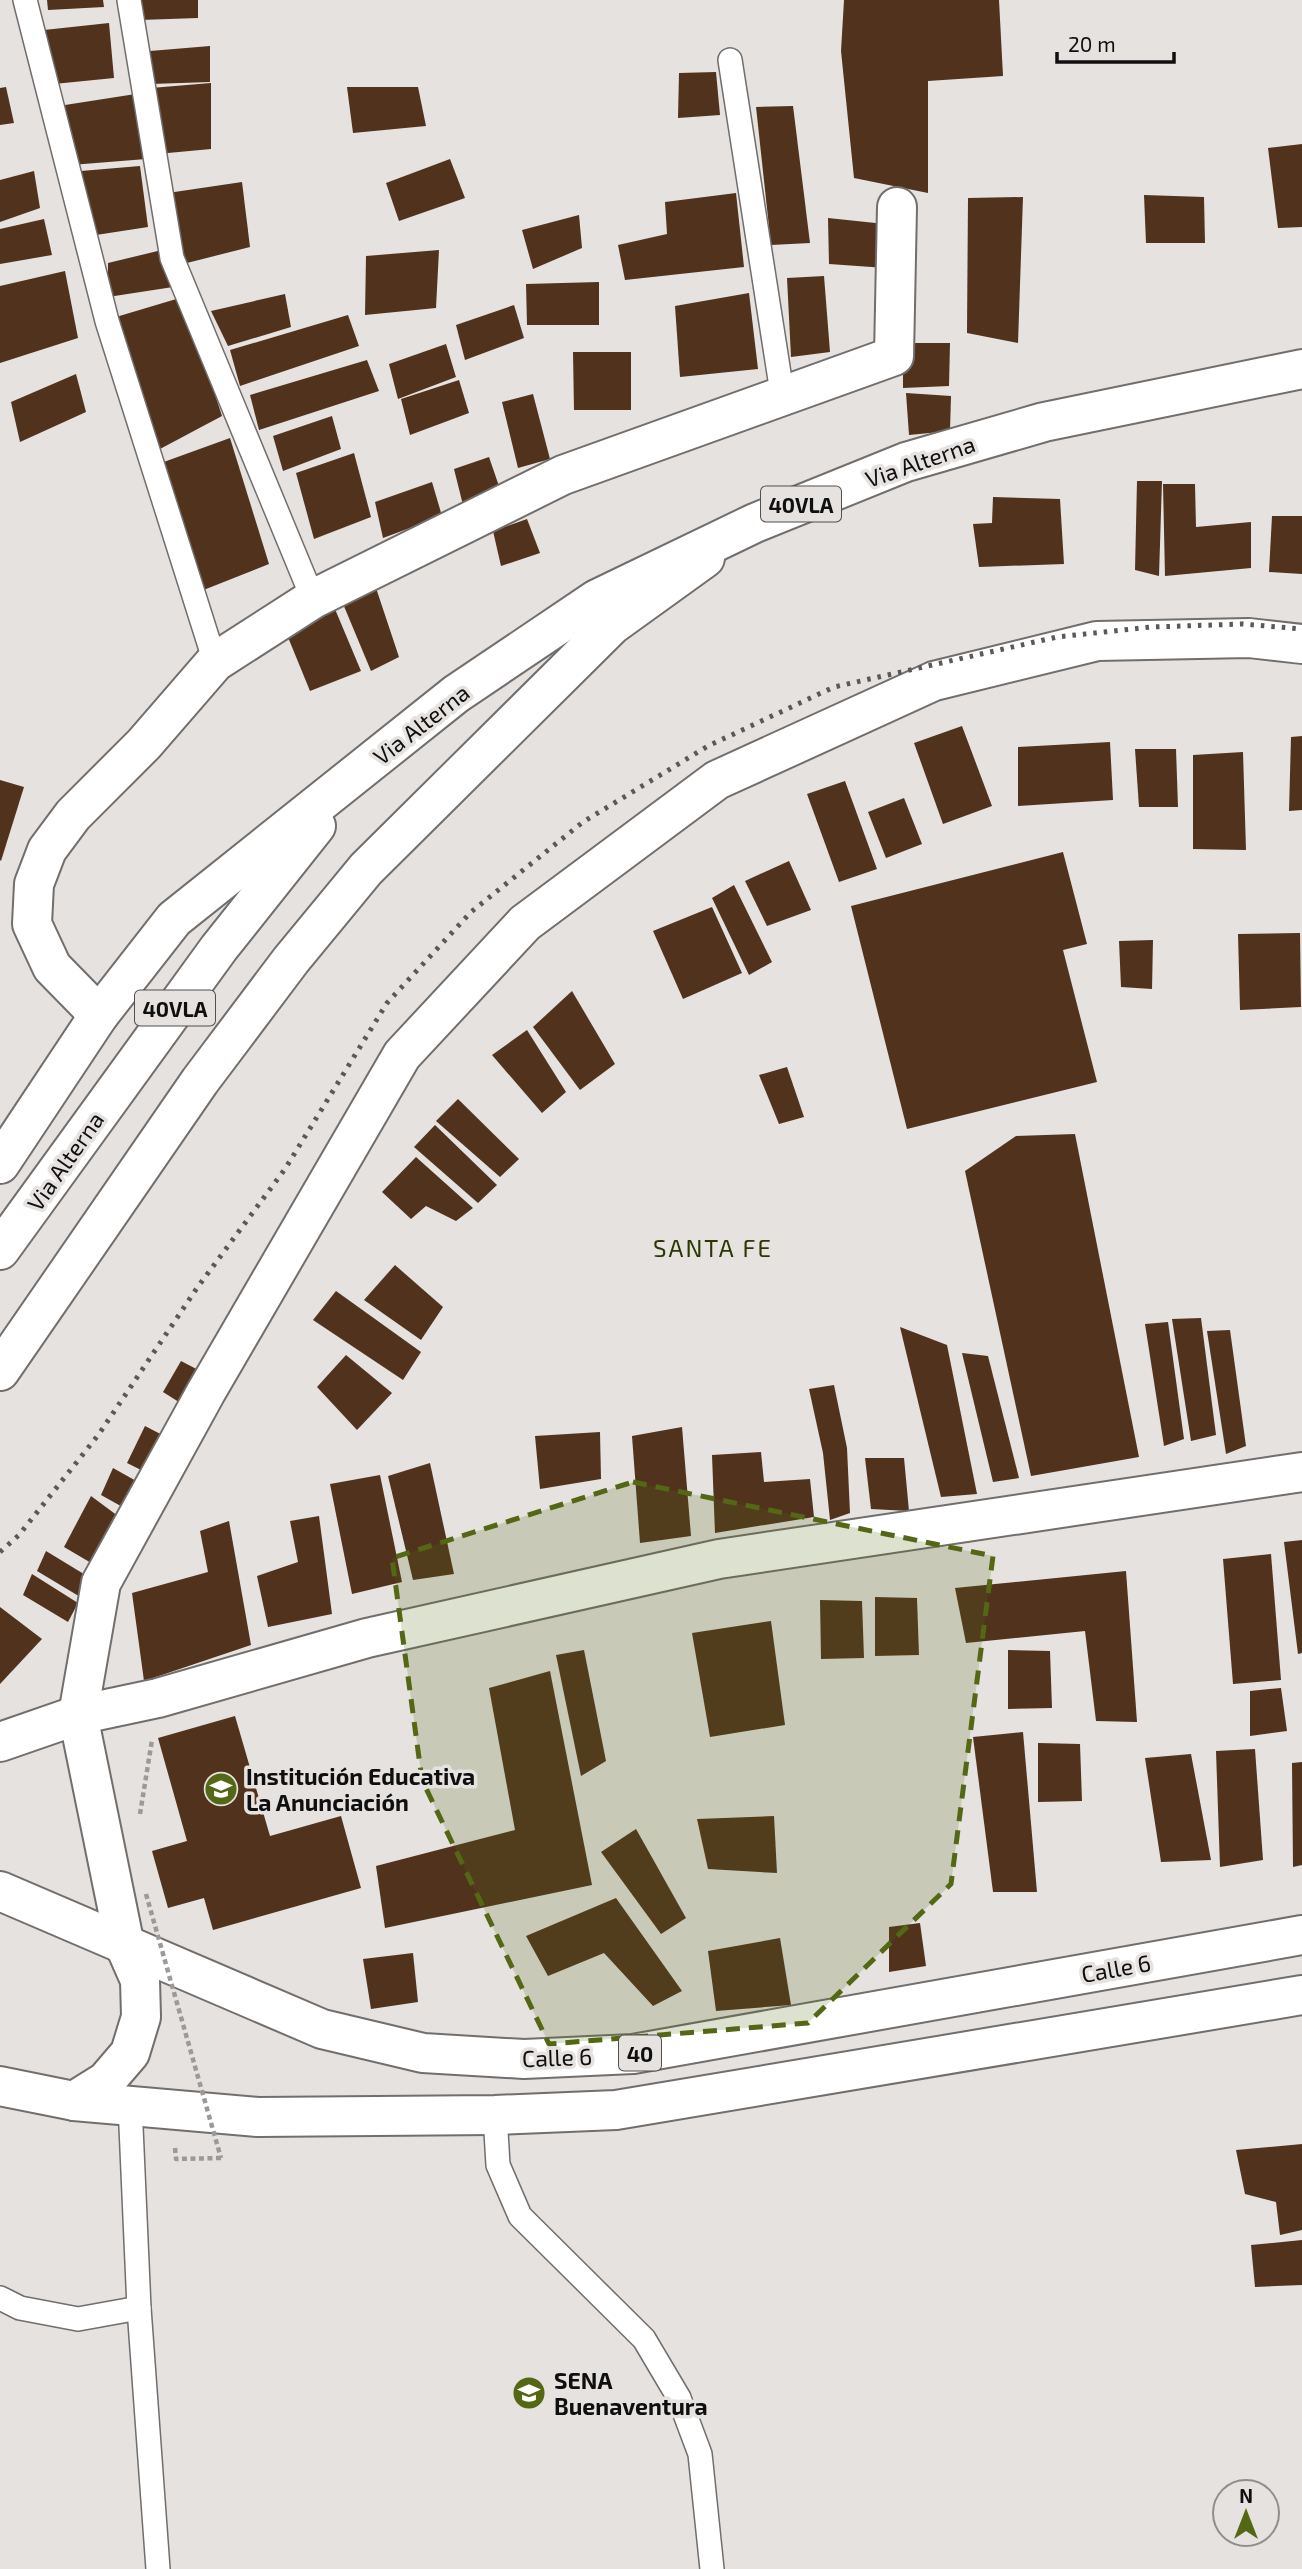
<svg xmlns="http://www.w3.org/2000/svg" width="1302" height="2569" font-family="'Exo 2',sans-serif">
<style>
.building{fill:#51321d}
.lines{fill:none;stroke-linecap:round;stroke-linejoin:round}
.service-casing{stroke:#716e6c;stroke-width:26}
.minor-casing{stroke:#716e6c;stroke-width:42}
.primary-casing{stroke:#716e6c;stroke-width:42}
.trunk-casing{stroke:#716e6c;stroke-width:42}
.path{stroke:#9c9a99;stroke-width:4.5;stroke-dasharray:5 3.5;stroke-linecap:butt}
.service{stroke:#fff;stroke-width:23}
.minor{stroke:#fff;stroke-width:38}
.primary{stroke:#fff;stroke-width:38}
.trunk{stroke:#fff;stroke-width:38}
.rail{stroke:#5b5958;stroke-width:5;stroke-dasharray:3.5 7;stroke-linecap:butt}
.path-bridge{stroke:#9c9a99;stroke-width:4.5;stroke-dasharray:5 3.5;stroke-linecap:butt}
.marked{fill:#536714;fill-opacity:0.2;stroke:#536714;stroke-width:5;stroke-dasharray:14 9;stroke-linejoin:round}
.labels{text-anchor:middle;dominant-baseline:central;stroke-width:7;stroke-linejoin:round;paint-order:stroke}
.shield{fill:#e5e2e0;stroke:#504e4e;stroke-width:2}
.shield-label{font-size:21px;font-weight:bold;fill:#100f0f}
.street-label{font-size:23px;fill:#100f0f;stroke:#e5e2e0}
.poi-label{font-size:23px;font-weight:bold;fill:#100f0f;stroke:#e5e2e0;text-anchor:start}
.neighbourhood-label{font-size:24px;letter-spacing:2px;fill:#2a3700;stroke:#e5e2e0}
</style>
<rect width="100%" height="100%" fill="#e5e2e0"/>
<g class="building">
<path d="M47,0H103L104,7L48,10Z"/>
<path d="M140,0H198V18L140,20Z"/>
<path d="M844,0H999L1003,76L928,81V193L854,178L841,51Z"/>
<path d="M109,23L114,78L54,84L44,30Z"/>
<path d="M210,46V82L151,84L150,51Z"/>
<path d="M716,72L720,115L678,118L679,73Z"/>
<path d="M211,83V149L157,154L151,88Z"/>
<path d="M6,87L14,123L0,125V88Z"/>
<path d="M347,87H418L426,126L353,133Z"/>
<path d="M142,93L146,159L71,165L65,105Z"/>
<path d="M793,106L810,243L771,245L756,107Z"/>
<path d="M1302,144V227L1278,228L1268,148Z"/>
<path d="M450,159L465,198L399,221L386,183Z"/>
<path d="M140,166L148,227L96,235L81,171Z"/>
<path d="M34,171L40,208L0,222V180Z"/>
<path d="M242,182L250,247L179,265L161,194Z"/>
<path d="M736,193L744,267L625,280L618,245L667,234L665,202Z"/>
<path d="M1144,195L1204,197L1205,243H1146Z"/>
<path d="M1023,197L1018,343L967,333L968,198Z"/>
<path d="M579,215L582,248L533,269L522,230Z"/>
<path d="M828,218L885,224L886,268L829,264Z"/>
<path d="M44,219L52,255L0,264V229Z"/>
<path d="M166,249L173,287L108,297V263Z"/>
<path d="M439,250L436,308L365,315L366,256Z"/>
<path d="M65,271L78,338L0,363V286Z"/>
<path d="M824,276L830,352L791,357L787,278Z"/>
<path d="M599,282V325H527L526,284Z"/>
<path d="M749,293L758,369L680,377L675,306Z"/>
<path d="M285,294L291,327L228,346L211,311Z"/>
<path d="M183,297L222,416L160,449L116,317Z"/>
<path d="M514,305L524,338L465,360L456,325Z"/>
<path d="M348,315L359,346L240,386L230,350Z"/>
<path d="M903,343H950L949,386L903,388Z"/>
<path d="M446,344L456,377L398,399L389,364Z"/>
<path d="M573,352H631V410H574Z"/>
<path d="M367,360L379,391L259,430L250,395Z"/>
<path d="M76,374L86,412L20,442L11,402Z"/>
<path d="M459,380L469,413L410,435L401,399Z"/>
<path d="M906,393L951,396L950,431L909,435Z"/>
<path d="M533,394L550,459L518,468L502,402Z"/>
<path d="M332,416L341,449L283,471L273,436Z"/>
<path d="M230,438L269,564L201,591L161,463Z"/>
<path d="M354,453L371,517L314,539L296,473Z"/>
<path d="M489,457L501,492L463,505L454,469Z"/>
<path d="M1137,481H1162L1159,576L1135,570Z"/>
<path d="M432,482L442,516L383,538L375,502Z"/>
<path d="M1163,484H1195L1196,527L1251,522V568L1165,576Z"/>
<path d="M993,497L1060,499L1064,564L979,567L973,524L992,523Z"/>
<path d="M1272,516H1302V574L1269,572Z"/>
<path d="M527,519L540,553L501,566L493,531Z"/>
<path d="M376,588L399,657L371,671L341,599Z"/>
<path d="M332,602L361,671L310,691L283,625Z"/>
<path d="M962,726L992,806L943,824L914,743Z"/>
<path d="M1302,736V810L1289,811L1291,737Z"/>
<path d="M1110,742L1113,800L1018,806V747Z"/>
<path d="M1135,749H1176L1178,807H1139Z"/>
<path d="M1243,752L1246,850L1193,849V755Z"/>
<path d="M0,780L24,787L1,861L0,860Z"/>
<path d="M845,781L877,869L839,882L807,794Z"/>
<path d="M904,798L922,844L886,858L868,812Z"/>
<path d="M1063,852L1087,944L1063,950L1097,1082L907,1129L851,906Z"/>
<path d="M789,861L811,910L767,926L745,881Z"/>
<path d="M734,885L772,962L749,975L712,898Z"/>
<path d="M712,907L742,973L683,999L653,931Z"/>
<path d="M1300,933L1301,1007L1240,1010L1238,934Z"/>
<path d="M1153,940L1152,989L1121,987L1119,941Z"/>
<path d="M572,991L615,1064L580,1090L533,1027Z"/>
<path d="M527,1030L566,1092L542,1113L492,1055Z"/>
<path d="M787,1067L804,1117L779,1124L759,1075Z"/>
<path d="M458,1099L519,1159L500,1177L436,1121Z"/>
<path d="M435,1125L497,1185L478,1203L414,1147Z"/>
<path d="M1075,1134L1139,1457L1031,1476L965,1171L1016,1136Z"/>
<path d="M416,1157L473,1208L456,1221L426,1206L411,1219L382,1192Z"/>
<path d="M395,1265L443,1307L421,1340L364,1300Z"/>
<path d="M336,1291L421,1352L403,1380L313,1320Z"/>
<path d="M1201,1318L1216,1435L1191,1441L1172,1319Z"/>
<path d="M1168,1322L1184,1439L1164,1446L1145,1324Z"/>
<path d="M900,1327L947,1345L977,1494L941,1497Z"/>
<path d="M1230,1330L1246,1446L1226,1454L1207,1331Z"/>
<path d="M962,1353L988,1356L1019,1478L993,1482Z"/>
<path d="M346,1355L392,1393L357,1430L317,1387Z"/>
<path d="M181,1361L206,1374L190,1409L163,1392Z"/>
<path d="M834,1385L847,1448L850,1513L830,1520L823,1453L809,1389Z"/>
<path d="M145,1426L172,1440L153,1476L127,1463Z"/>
<path d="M682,1427L691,1536L640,1543L632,1436Z"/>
<path d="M600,1432L601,1479L540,1489L535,1436Z"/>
<path d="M761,1452L764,1482L810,1479L814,1517L715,1533L712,1455Z"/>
<path d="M865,1458H904L909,1511L871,1509Z"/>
<path d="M430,1463L454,1574L413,1580L388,1476Z"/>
<path d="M113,1468L138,1482L128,1510L101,1495Z"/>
<path d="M380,1475L402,1582L352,1594L330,1484Z"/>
<path d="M91,1496L122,1519L98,1567L64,1547Z"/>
<path d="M319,1516L332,1614L268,1627L257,1576L298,1562L290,1521Z"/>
<path d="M229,1521L251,1645L144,1681L132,1593L208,1572L200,1531Z"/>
<path d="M1302,1540V1653L1298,1654L1284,1542Z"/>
<path d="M46,1551L92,1579L82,1598L37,1571Z"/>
<path d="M1271,1554L1281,1680L1233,1684L1223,1559Z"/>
<path d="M1126,1571L1137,1722L1096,1721L1085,1631L966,1643L955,1588Z"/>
<path d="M32,1574L78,1603L68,1622L23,1595Z"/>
<path d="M875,1597L917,1598L919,1655L875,1656Z"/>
<path d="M820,1600L862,1601L864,1658L821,1659Z"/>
<path d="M0,1607L42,1639L0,1684Z"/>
<path d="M771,1621L785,1725L710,1737L692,1633Z"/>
<path d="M584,1650L606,1761L581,1776L556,1655Z"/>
<path d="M1008,1650L1050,1651L1052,1708L1008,1709Z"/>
<path d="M550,1671L592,1885L385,1928L376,1866L515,1830L489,1688Z"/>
<path d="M1281,1688L1287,1731L1250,1736V1691Z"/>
<path d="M235,1716L270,1836L341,1816L361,1888L213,1930L204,1898L168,1908L152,1851L187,1841L158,1738Z"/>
<path d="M1023,1732L1037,1892H993L973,1737Z"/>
<path d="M1038,1743L1080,1744L1082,1801L1038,1802Z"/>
<path d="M1255,1749L1263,1860L1220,1867L1216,1751Z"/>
<path d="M1191,1754L1211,1860L1161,1862L1145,1758Z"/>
<path d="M1302,1762V1865L1293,1867L1292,1763Z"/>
<path d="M774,1816L777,1873L708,1869L697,1819Z"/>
<path d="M636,1829L686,1918L661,1934L601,1852Z"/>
<path d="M616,1898L682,1991L653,2006L604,1953L548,1976L526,1936Z"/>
<path d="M920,1923L926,1966L889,1972V1927Z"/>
<path d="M780,1938L791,2005L716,2011L708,1951Z"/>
<path d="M413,1953L418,2002L371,2009L363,1959Z"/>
<path d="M1302,2144V2230L1280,2235L1276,2202L1245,2194L1236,2150Z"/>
<path d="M1302,2240V2285L1255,2287L1251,2245Z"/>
</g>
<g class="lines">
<defs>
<g id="service">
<path d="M25,0L107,321L215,662"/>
<path d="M129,0L172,258L313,599"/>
<path d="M730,60L783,399"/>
<path d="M130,2104L139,2308L158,2569"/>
<path d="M495,2115L498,2165L520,2216L644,2339L679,2398L700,2454L712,2569"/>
<path d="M0,2298L20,2308L78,2319L139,2308"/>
</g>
<g id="minor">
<path d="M99,1015L52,967L32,924L34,884L47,850L73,815L144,744L215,662L313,599L563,475L894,356L897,207"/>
<path d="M0,1371L200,1081L291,960L366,869L612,625L705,558"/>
<path d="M0,1742L78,1715L158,1698L367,1638L719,1559L1302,1472"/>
<path d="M125,1946L78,1715L101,1583L206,1392L402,1055L525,923L717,780L934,681L1097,641L1249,638L1302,644"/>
</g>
<g id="primary">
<path d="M0,1164L99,1015L174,919L456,694L597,599L755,523L906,462L1044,422L1302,369"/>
<path d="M0,1250L219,948L316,826"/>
</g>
<g id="trunk">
<path d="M0,1891L322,2029L423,2053L524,2059L633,2054L1302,1935"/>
<path d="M0,2086L74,2101L258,2117L495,2115L616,2110L1302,1995"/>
<path d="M74,2101L106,2081L130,2053L141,2017L140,1980L125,1946"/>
</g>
</defs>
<use href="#service" class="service-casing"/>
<use href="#minor" class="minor-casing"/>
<use href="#primary" class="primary-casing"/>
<use href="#trunk" class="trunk-casing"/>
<g class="path">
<path d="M140,1814L152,1740"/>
<path d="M175,2148L176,2159L221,2158"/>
</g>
<use href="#service" class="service"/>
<use href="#minor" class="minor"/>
<use href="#primary" class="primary"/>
<use href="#trunk" class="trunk"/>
<path class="rail" d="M0,1552L19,1535L99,1434L197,1288L285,1169L387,1003L471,912L583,822L708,746L834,687L1057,637L1151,627L1243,624L1302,629"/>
<path class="path-bridge" d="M146,1894L221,2158"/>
</g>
<path class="marked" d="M633,1482L993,1556L951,1884L808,2023L549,2044L422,1780L392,1558Z"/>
<defs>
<symbol id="university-disc" viewBox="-11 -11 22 22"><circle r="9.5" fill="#536714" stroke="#e5e2e0"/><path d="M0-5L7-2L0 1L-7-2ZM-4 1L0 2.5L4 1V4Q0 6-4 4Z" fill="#fff"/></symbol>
</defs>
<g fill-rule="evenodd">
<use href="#university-disc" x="202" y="1770" width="38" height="38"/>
<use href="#university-disc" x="510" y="2374" width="38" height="38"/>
</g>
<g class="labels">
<g class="shield">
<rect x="761" y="486.5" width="80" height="35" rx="5"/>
<rect x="135" y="990.5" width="80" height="35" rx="5"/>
<rect x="619" y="2035.5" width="42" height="35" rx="5"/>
</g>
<g class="shield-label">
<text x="801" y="504">40VLA</text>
<text x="175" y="1008">40VLA</text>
<text x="640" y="2053">40</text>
</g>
<g class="street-label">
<text transform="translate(920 461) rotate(-19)">Via Alterna</text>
<text transform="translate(421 724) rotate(-38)">Via Alterna</text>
<text transform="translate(65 1161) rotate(-55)">Via Alterna</text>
<text transform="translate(1116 1968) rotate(-10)">Calle 6</text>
<text transform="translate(557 2057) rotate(-2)">Calle 6</text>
</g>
<g class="poi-label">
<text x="246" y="1776">Institución Educativa<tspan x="246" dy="26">La Anunciación</tspan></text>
<text x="554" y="2380">SENA<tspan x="554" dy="26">Buenaventura</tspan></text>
</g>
<g class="neighbourhood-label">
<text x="713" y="1247">SANTA FE</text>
</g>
</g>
<g transform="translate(1246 2513)"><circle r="33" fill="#e5e2e0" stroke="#908e8c" stroke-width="2"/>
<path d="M0-5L12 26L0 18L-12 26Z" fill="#536714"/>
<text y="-10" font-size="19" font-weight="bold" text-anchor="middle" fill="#100f0f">N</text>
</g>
<path d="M1057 52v10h117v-10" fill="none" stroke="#100f0f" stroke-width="3.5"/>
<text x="1068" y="52" font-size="21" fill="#100f0f" stroke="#e5e2e0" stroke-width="5" paint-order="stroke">20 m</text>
</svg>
